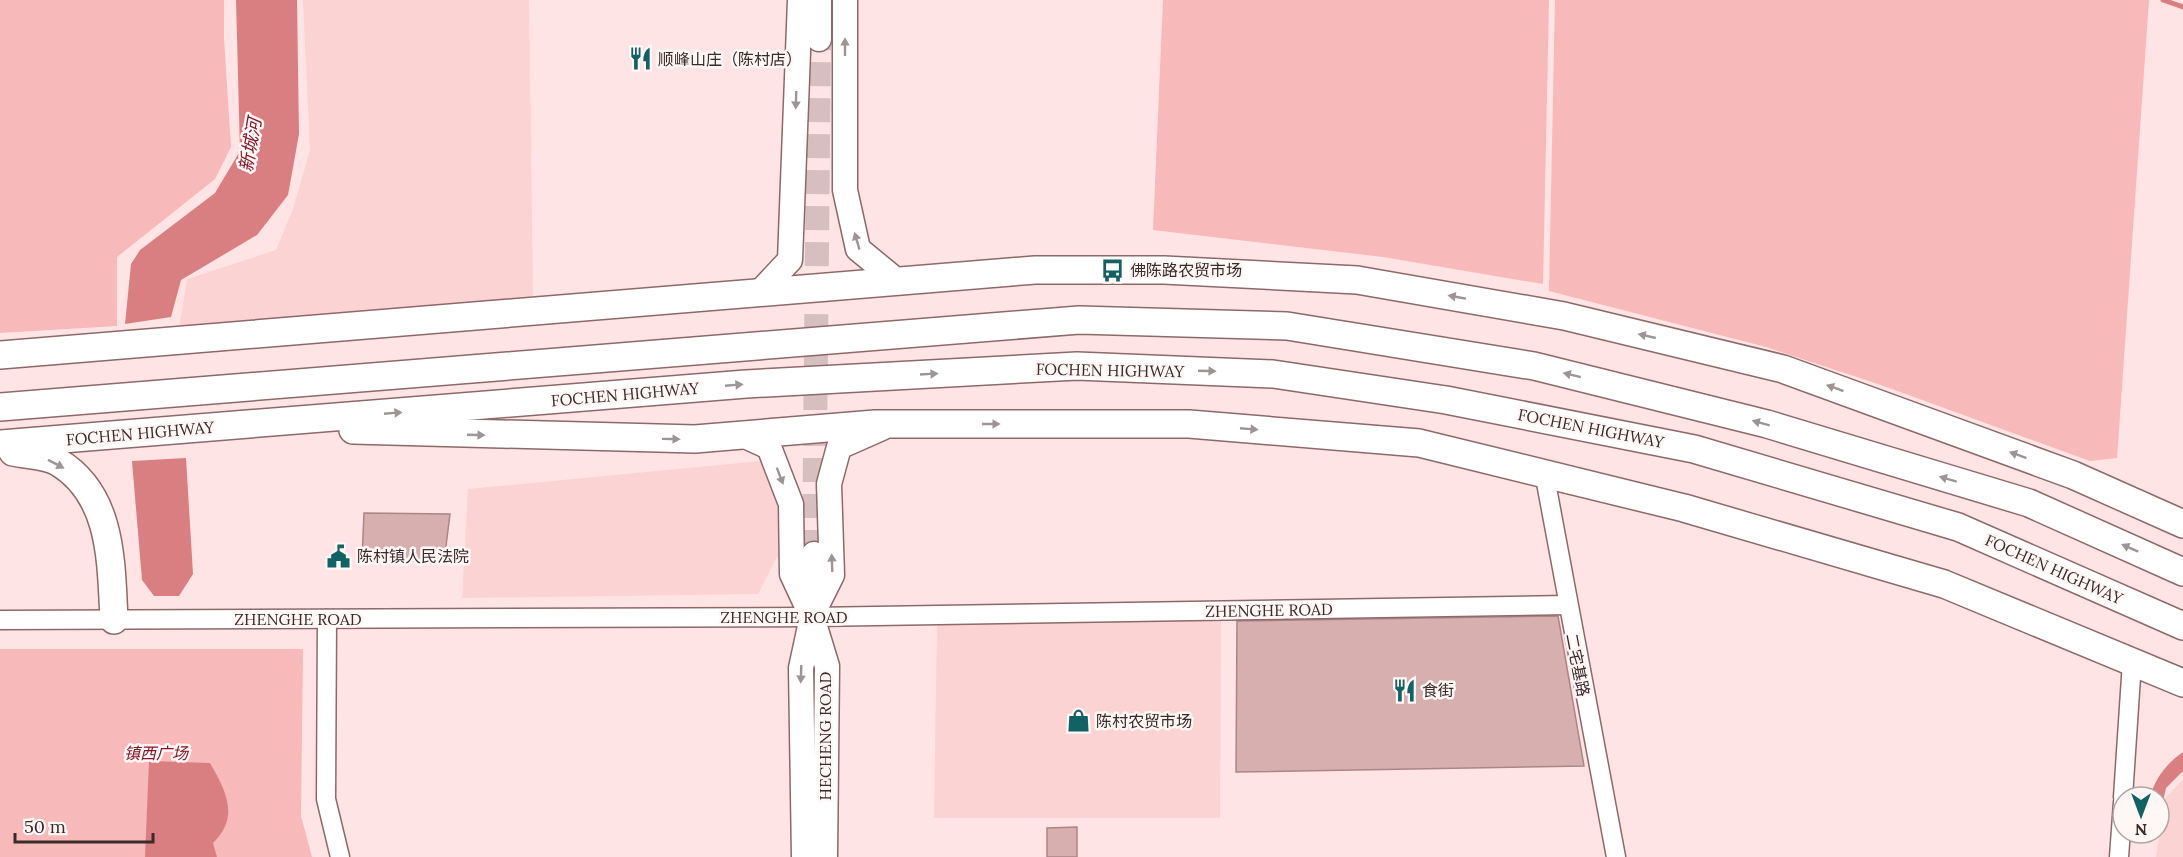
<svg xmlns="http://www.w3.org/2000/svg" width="2183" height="857" font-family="Lora,'Noto Sans SC',serif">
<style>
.built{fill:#fbd3d2}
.green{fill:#f7b9b9}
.water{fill:#da7f81}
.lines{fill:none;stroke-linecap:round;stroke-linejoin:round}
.stream{stroke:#da7f81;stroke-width:5}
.building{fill:#d7afaf;stroke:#ac8686;stroke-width:1.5}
.major-tunnel{stroke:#d7bfbf;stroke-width:24;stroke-dasharray:24 12;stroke-linecap:butt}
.minor-casing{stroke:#8d6969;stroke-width:21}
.major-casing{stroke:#8d6969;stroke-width:27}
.highway-casing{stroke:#8d6969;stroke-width:30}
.minor{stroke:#fff;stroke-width:18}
.major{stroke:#fff;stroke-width:24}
.highway{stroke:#fff;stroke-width:27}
.oneway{fill:#9d9595}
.labels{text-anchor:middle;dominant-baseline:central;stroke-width:5;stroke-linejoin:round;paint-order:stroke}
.poi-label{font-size:16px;fill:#3b2b2b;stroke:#fff6f6;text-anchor:start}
.street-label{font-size:16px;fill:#3b2b2b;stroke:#fff6f6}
.park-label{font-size:16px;font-style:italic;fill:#831627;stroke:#fff6f6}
.water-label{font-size:18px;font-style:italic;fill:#831627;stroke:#fff6f6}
</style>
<rect width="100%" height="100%" fill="#fee4e4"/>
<g class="built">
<path d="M303,0H529L533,299L179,329L187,279L276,250L293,209L310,150Z"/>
<path d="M761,461L776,487L783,546L758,594L462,598L468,489Z"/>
<path d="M1221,619L1220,818H934L937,623Z"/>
<path d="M2183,780V857H2156L2165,798Z"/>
</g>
<g class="green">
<path d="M0,0H224V39L231,147L215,179L117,257V326L0,333Z"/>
<path d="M1163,0H1549L1543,284L1383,257L1153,230Z"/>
<path d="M1555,0H2149L2117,458L2090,461L1881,385L1766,347L1549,291Z"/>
<path d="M0,649H303L301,816L312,857H0Z"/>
</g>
<g class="water">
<path d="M236,0H297L299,134L288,195L257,235L181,280L171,317L125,324L131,264L140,250L215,193L240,151Z"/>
<path d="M186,458L193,574L179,596H154L142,580L132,461Z"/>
<path d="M2183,752V771L2166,788L2159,819V797H2150C2156,777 2166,764 2183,752Z"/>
<path d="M149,761L210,763C226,791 240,817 213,843L217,857H145Z"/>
</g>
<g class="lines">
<path class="stream" d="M2163,0L2183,7"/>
</g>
<g class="building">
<path d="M364,513L450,514L444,562L362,559Z"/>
<path d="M1558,616L1584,766L1236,772L1237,621Z"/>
<path d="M1077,827V857H1047V828Z"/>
</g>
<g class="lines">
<path class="major-tunnel" d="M814,554L819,39"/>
<defs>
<g id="minor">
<path d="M1544,472L1616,857"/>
<path d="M327,619L326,799L340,857"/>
<path d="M0,620L812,617L1567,605"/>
<path d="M2123,797L2132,662"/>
<path d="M2119,857L2123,802"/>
</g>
<g id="major">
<path d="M845,0V190L858,249L897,281"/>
<path d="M819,39V0"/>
<path d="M760,292L790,260L800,0"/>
<path d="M743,435L769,447L791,504L792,574L812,617L827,666L825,857"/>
<path d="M815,609L832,575L829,484L839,447L882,428"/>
<path d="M804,857L801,668L812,617L814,554"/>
</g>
<g id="highway">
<path d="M0,355L1035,270H1164L1357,280L1564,316L1783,369L2073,475L2183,524"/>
<path d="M0,407L1079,320L1287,326L1534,366L1767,424L2029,503L2183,572"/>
<path d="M353,430L695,439L875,424H1189L1419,443L1684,508L1944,584L2183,683"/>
<path d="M0,444L746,384L1077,366L1273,374L1446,400L1694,449L1958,527L2183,626"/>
<path d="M13,452C26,455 46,455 58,462C113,495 111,563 114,620"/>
</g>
</defs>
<use href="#minor" class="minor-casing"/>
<use href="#major" class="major-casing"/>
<use href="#highway" class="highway-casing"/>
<use href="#minor" class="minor"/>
<use href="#major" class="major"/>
<use href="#highway" class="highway"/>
</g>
<defs><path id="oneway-solid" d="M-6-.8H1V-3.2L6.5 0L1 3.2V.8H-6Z" transform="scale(1.5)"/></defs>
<g class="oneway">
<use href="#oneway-solid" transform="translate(845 47) rotate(-90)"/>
<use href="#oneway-solid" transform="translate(796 100) rotate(92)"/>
<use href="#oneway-solid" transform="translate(857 241) rotate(-106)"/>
<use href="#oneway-solid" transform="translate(1457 297) rotate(-170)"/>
<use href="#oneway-solid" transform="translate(1647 336) rotate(-167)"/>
<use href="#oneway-solid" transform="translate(1207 371) rotate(2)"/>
<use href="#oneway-solid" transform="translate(929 374) rotate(-3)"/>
<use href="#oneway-solid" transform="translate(1572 375) rotate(-166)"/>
<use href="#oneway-solid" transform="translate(734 385) rotate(-5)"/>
<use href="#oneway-solid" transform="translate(1835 388) rotate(-160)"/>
<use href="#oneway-solid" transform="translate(393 413) rotate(-5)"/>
<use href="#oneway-solid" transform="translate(1761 423) rotate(-165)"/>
<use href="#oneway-solid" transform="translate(991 424)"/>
<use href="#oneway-solid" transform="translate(1249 429) rotate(5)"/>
<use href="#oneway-solid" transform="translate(476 435) rotate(2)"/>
<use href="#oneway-solid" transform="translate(671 439) rotate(1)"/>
<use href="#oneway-solid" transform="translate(2018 455) rotate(-160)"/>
<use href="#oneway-solid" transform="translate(56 464) rotate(27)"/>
<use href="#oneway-solid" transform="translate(780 476) rotate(69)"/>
<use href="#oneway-solid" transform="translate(1948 479) rotate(-163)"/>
<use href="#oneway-solid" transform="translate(2130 548) rotate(-156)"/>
<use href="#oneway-solid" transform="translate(832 563) rotate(-92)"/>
<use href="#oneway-solid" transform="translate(801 674) rotate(92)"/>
</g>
<defs>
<symbol id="restaurant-bare" viewBox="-9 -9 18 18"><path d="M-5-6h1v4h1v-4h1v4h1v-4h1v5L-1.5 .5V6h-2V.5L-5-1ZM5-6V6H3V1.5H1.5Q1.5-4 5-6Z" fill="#116265" stroke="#fff6f6" stroke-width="2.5" paint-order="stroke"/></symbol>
<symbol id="bus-bare" viewBox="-9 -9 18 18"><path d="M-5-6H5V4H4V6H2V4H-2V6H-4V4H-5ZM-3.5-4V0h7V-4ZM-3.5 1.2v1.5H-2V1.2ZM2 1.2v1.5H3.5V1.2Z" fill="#116265" stroke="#fff6f6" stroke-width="2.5" paint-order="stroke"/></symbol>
<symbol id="civic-bare" viewBox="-9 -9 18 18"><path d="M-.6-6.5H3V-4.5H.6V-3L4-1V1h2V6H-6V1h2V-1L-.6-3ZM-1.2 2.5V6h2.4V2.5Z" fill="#116265" stroke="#fff6f6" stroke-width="2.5" paint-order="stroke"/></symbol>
<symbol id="shop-bare" viewBox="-9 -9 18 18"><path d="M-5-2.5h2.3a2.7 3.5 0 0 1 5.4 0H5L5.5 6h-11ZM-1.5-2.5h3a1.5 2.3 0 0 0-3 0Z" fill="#116265" stroke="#fff6f6" stroke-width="2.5" paint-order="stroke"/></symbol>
</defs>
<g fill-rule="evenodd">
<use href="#restaurant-bare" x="624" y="42" width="33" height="33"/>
<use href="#bus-bare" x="1096" y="254" width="33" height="33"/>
<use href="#civic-bare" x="322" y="540" width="33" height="33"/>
<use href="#restaurant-bare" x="1388" y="674" width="33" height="33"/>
<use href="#shop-bare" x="1062" y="704" width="33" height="33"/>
</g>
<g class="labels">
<g class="poi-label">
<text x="658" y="59">顺峰山庄（陈村店）</text>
<text x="1130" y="270">佛陈路农贸市场</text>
<text x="357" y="556">陈村镇人民法院</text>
<text x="1422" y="690">食街</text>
<text x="1096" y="721">陈村农贸市场</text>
</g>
<g class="street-label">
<text transform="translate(1110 370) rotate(1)">FOCHEN HIGHWAY</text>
<text transform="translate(625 394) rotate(-5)">FOCHEN HIGHWAY</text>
<text transform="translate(1591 428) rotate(11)">FOCHEN HIGHWAY</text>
<text transform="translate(140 433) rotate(-5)">FOCHEN HIGHWAY</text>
<text transform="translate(2054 569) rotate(24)">FOCHEN HIGHWAY</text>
<text transform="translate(1269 610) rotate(-1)">ZHENGHE ROAD</text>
<text x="784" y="617">ZHENGHE ROAD</text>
<text x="298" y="619">ZHENGHE ROAD</text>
<text transform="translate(1578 665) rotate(79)">二宅基路</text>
<text transform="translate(825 736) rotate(-90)">HECHENG ROAD</text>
</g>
<g class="park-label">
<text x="156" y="753">镇西广场</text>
</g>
<g class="water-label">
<text transform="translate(250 145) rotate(-80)">新城河</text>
</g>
</g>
<g transform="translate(2141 815) rotate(180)"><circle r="28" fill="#fff6f6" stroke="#b1a5a5" stroke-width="1.5"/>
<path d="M0-4.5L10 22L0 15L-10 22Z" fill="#116265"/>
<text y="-9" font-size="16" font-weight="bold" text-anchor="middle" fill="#3b2b2b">N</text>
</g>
<path d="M15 833v9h138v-9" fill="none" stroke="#3b2b2b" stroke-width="3"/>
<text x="24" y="833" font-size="18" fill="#3b2b2b" stroke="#fff6f6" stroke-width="4.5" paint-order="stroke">50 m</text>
</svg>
